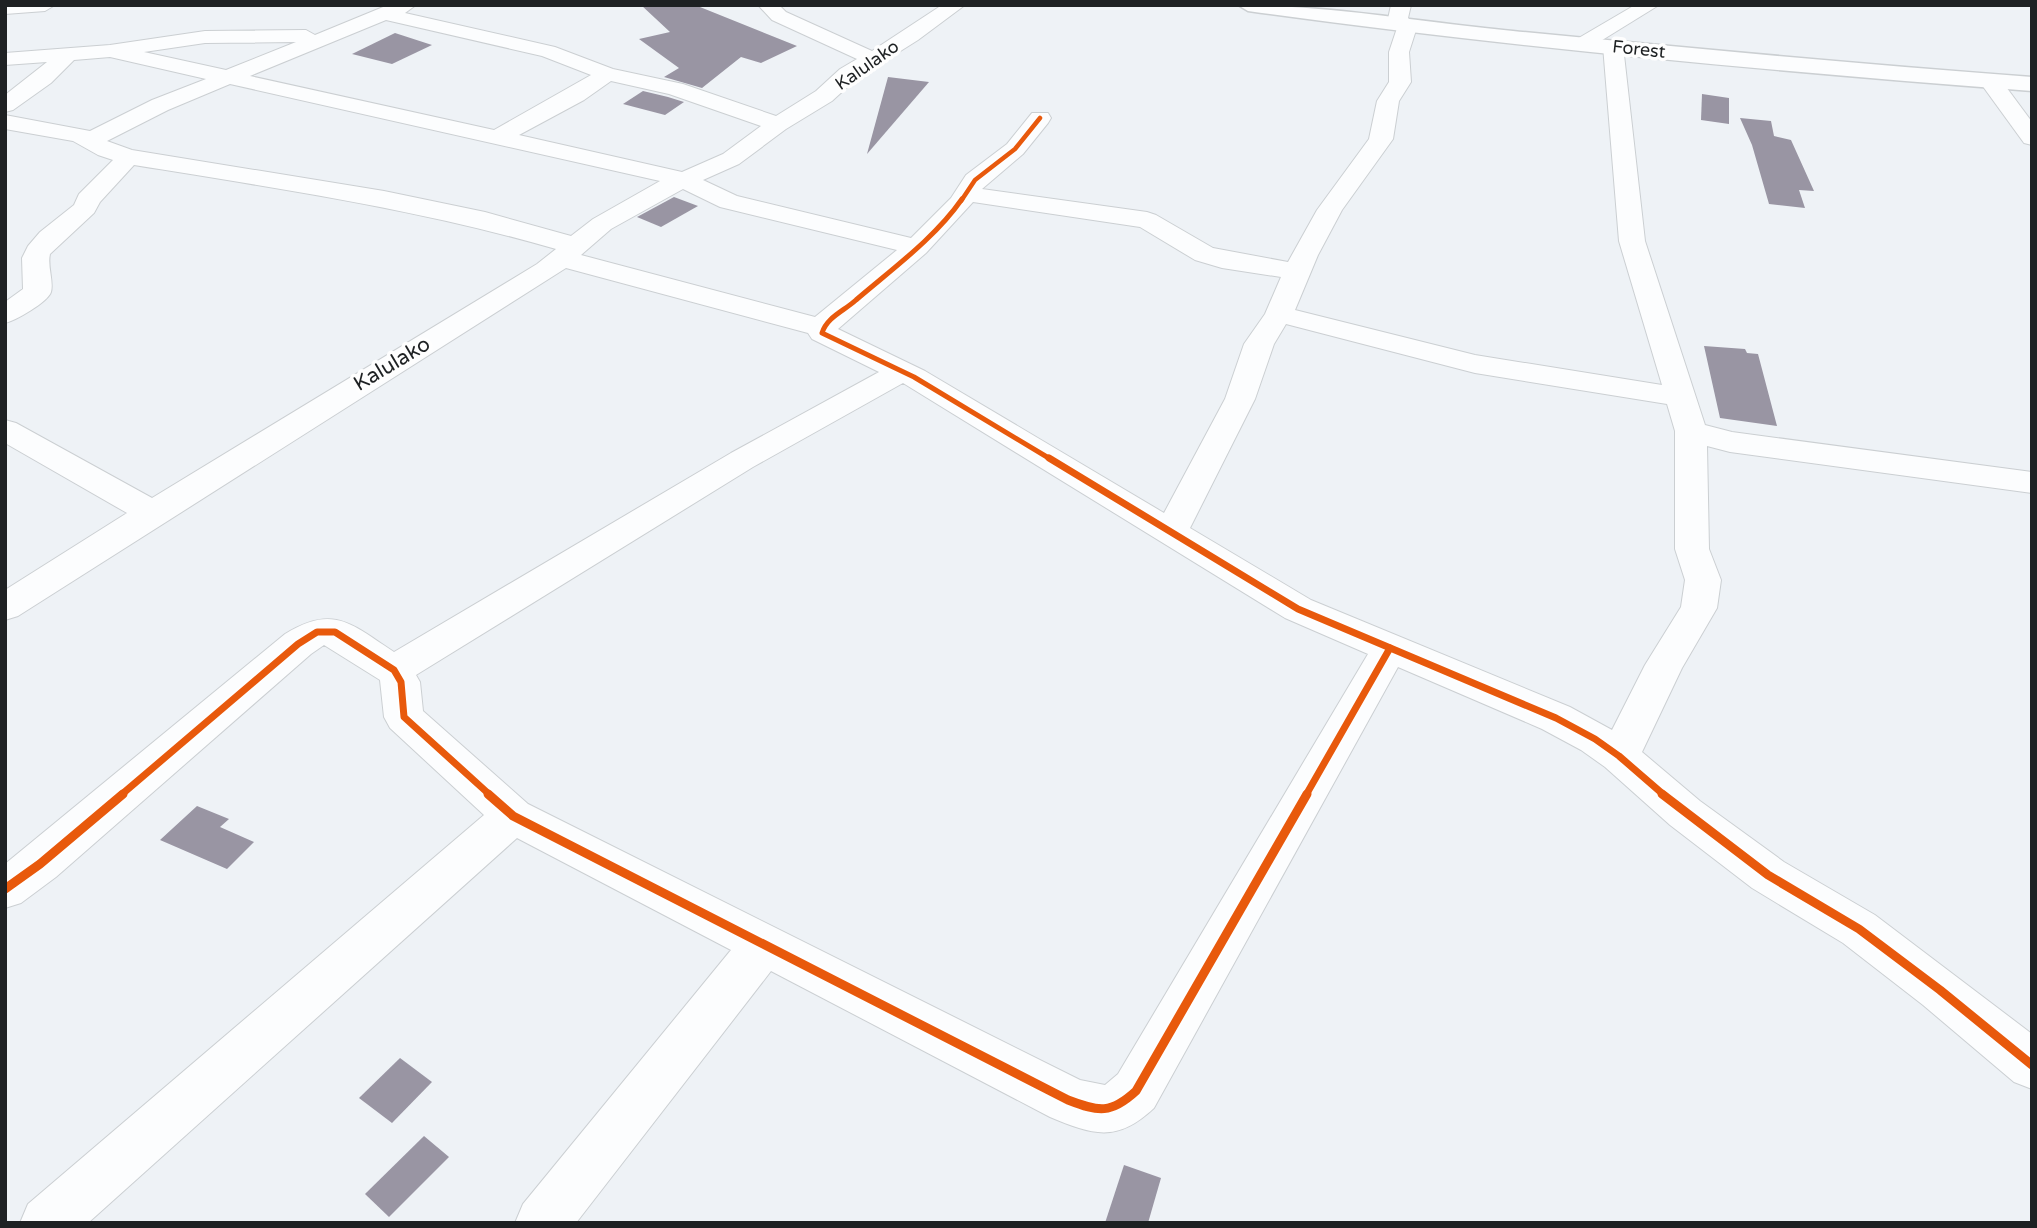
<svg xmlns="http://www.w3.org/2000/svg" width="2037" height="1228" font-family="'Varela Round',sans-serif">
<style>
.building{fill:#9995a3}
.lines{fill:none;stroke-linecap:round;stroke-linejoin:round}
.minor-casing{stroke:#cbcfd2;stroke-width:2}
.tertiary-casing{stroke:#cbcfd2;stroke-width:3}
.minor{fill:#fcfdfe;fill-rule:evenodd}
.tertiary{fill:#fcfdfe;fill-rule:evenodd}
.cycleway-far3-casing{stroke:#fefefe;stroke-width:7}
.cycleway-far2-casing{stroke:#fefefe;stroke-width:9}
.cycleway-far1-casing{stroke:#fefefe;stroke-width:11}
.cycleway-casing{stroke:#fefefe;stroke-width:13}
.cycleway-far3{stroke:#e8590c;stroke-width:4.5}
.cycleway-far2{stroke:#e8590c;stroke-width:5}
.cycleway-far1{stroke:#e8590c;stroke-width:7}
.cycleway{stroke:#e8590c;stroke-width:9}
.labels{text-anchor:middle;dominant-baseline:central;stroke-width:7;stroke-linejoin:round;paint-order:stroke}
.far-street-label{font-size:18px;fill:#1e2123;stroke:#fefefe}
.street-label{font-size:21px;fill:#1e2123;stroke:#fefefe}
</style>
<rect width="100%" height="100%" fill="#eef2f6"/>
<g class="building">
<path d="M641,5H695L797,46L761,63L741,57L702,88L664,77L679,68L639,39L670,32Z"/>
<path d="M395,33L432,45L392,64L352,54Z"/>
<path d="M888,77L929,82L867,154Z"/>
<path d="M643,91L668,97L684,102L665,115L623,104Z"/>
<path d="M1702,94L1729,98V124L1701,120Z"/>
<path d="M1740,118L1771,121L1774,136L1791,140L1814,191L1799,190L1805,208L1769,204L1752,145Z"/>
<path d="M674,197L698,206L661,227L637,217Z"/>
<path d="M1704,346L1745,349L1747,353L1758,354L1777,426L1720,418Z"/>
<path d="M197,806L229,819L220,827L254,842L227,869L160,840Z"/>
<path d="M400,1058L432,1082L392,1123L359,1098Z"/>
<path d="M424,1136L449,1157L389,1217L365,1194Z"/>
<path d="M1124,1165L1161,1178L1148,1223H1105Z"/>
</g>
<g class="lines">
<defs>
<g id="minor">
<path d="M5,5H55L45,11L5,14Z"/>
<path d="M388,5H416L405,13L555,47L613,69L683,84L776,116L816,91L840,69L857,59L772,20L758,5H779L786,12L872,51L942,5H965L918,40L856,79L832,101L786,129L739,164L703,180L737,196L911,238L951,198L966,175L1007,144L1032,113H1048L1051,118L1048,123L1023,154L982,189L1147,212L1156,215L1213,248L1288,262L1317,210L1369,139L1377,101L1389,82V52L1397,28L1388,19L1391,5H1411L1408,18L1417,27L1409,52L1411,82L1399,101L1393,139L1342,210L1318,255L1295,310L1475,355L1662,385L1619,241L1603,46L1606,42H1620L1623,46L1645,241L1705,425L1732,432L2032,472V493L1730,452L1707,446L1709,549L1721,580L1717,608L1682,668L1642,752L1700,801L1784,862L1875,915L2032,1034V1089L2014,1082L1923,1005L1843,943L1752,888L1670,825L1605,767L1581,750L1542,729L1398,667L1154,1108C1117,1143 1093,1135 1050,1117L771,971L576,1223H515L523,1204L731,950L517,838L88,1223H20L28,1204L484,815L390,728L384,717L380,680L324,645L311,654L56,877L21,903L5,908V864L285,634C334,604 351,624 394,652L731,453L879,372L812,339L808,333L566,268L18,616L5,620V590L127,513L5,443V420L16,423L152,498L537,264L556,249C418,209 276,188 134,165L100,202L94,213L50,254C47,266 54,281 51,292C48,302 15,321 5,323V302L23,289L22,258L28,246L40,232L74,205L79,194L113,160L98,155L73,141L5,129V115L90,131L152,100L206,79L110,57L74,60L51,83L13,110L5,112V95L47,62L5,65V53L110,45L205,31L306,30L315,35ZM386,20L542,56L591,75L494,130L250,76ZM296,42L226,70L144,52L205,43ZM611,81L669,94L761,126L723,154L682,172L519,135L584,100ZM230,84L660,181L593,219L571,236L485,212L384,191L132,150L107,141L168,110ZM683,189L720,207L897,250L815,317L581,255L611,229ZM973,202L1140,227L1195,260L1222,268L1281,277L1265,314L1244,344L1225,399L1164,513L925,371L838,329L926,253ZM1286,324L1475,373L1667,404L1675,431V549L1685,580L1681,607L1645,665L1612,730L1570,707L1311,600L1190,528L1255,399L1274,344ZM903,383L1285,618L1368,654L1118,1074L1105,1085L1080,1080L528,804L423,711L420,682L416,675L753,467Z"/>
<path d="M1635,5H1659L1591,47H1577L1574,43L1577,39Z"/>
<path d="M1990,75L1998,76L2032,122V145L2024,143L1979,81L1982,76Z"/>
</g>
<path id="tertiary" d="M1238,5C1330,5 1421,22 1513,31C1686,48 1859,64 2032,77V91C1770,71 1508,47 1248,11Z"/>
</defs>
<use href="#minor" class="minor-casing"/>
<use href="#tertiary" class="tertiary-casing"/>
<use href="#minor" class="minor"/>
<use href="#tertiary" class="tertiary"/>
<defs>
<path id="cycleway-far3" d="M961,201L975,180L1015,149L1040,118"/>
<path id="cycleway-far2" d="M962,199C935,238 892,269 856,300C844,311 827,317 822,333L914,377L1052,460"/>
<g id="cycleway-far1">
<path d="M1049,458L1298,609L1556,718L1595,739L1619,756L1664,795"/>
<path d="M121,795L298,644L317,632H335L394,670L401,682L404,717L490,795"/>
<path d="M1306,795L1390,648"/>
</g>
<g id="cycleway">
<path d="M488,794L513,816L1068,1100C1099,1112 1111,1114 1136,1091L1307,794"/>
<path d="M1662,794L1768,875L1859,929L1940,990L2032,1065"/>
<path d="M5,889L40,864L123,794"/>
</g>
</defs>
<use href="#cycleway-far3" class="cycleway-far3-casing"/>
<use href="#cycleway-far2" class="cycleway-far2-casing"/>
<use href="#cycleway-far1" class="cycleway-far1-casing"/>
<use href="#cycleway" class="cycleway-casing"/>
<use href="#cycleway-far3" class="cycleway-far3"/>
<use href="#cycleway-far2" class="cycleway-far2"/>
<use href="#cycleway-far1" class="cycleway-far1"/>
<use href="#cycleway" class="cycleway"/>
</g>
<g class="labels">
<g class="far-street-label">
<text transform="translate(1639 49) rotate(6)">Forest</text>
<text transform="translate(867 65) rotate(-35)">Kalulako</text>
</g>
<g class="street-label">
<text transform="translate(392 364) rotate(-31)">Kalulako</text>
</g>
</g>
<rect width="2037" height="1228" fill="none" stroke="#1e2123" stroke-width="14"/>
</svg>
